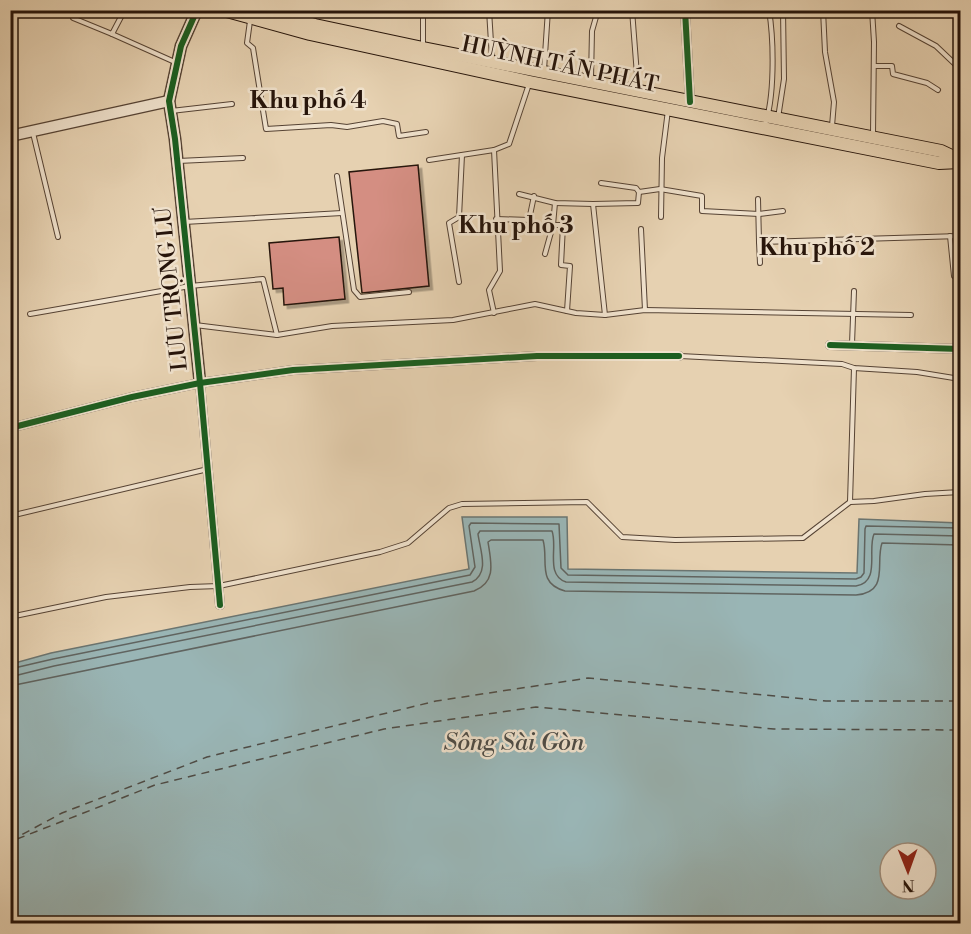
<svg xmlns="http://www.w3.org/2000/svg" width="971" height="934" font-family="'Libre Bodoni',serif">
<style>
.water{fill:#99b5b5;stroke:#6b7571;stroke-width:1.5;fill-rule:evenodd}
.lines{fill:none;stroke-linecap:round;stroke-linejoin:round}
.shore{stroke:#606460;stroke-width:1.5}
.ferry{stroke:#4e4c46;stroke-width:1.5;stroke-dasharray:8 6;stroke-linecap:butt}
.building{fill:#d48e82;stroke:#26140a;stroke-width:1.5;filter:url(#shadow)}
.service-casing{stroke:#564334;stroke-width:6}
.minor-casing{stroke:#564334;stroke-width:10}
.tertiary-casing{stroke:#564334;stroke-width:13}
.primary-casing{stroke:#26140a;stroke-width:14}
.service{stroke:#efe1cc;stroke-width:4}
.minor{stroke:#efe1cc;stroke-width:8}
.tertiary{stroke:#efe1cc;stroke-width:10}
.primary{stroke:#e6d1b1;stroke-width:12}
.cycleway-casing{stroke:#efe1cc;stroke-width:10}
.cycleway{stroke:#1b5e20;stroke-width:6}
.labels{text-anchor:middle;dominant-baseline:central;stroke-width:5;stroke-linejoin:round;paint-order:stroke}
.street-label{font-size:22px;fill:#26140a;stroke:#efe1cc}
.neighbourhood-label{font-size:24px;font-weight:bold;fill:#26140a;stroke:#efe1cc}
.water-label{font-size:24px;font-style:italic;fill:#4e4c46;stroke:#efe1cc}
</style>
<defs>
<filter id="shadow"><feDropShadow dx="3.5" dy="3.5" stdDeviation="0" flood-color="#0004"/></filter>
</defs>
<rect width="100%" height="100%" fill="#e6d1b1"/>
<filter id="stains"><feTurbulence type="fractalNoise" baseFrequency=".00333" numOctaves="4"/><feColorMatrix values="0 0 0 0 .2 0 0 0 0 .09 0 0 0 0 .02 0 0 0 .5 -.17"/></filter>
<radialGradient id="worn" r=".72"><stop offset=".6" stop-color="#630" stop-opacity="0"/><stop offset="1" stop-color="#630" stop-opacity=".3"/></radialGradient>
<path class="water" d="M462,517H567L568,569L857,573L859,519L960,523V923H11V664L51,653L469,569ZM890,853H926V889H890Z"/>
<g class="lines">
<g class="shore">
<path d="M10,669L53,659L470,575L475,567L469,526L471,523L559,524L561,568L568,575L856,579L861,577L864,573L865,529L866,526L960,528"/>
<path d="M10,677L54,666L472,582C490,573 480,550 478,534L480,531H552C558,547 545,575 566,582L856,586C881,582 867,550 874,534L960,536"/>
<path d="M10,686L474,591C497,582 491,562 488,542L491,540H543C549,560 536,583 565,591L856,595C890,592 875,563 882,543L960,545"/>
</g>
<g class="ferry">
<path d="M17,839L155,785L384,729L536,707L774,729L960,730"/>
<path d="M10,841L62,813L207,757L436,701L588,678L826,701H960"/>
</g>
</g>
<g class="building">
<path d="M418,165L429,286L362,293L349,172Z"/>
<path d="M339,237L345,299L284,305L283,288L273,289L269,243Z"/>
</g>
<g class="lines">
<defs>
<g id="service">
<path d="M489,10L492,59"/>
<path d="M632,10L638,88"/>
<path d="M823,10L825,52L834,102L832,126"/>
<path d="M872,10L874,42L873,134"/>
<path d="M73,18L112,34L122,15"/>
<path d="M250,21L247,43L253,48L266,129L331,125L347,127L383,121L397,124L399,136L426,132"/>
<path d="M899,26L936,46L956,65H960"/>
<path d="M112,34L177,63"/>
<path d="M423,45V10"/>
<path d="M874,66H892L893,74L927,83L938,90"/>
<path d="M544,70L548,10"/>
<path d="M591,78L592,31L598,10"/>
<path d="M171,111L232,104"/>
<path d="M778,118L784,79L783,10"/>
<path d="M764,127C775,100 774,41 769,10"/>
<path d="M33,133L58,237"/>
<path d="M429,160L494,150"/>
<path d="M178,161L243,158"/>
<path d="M337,176L354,290L360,297L409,292"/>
<path d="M601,183L636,188L639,192"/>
<path d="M639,192L660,189L702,196V211L759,214L783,211"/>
<path d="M519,194L555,203L593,204L638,203L639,192"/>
<path d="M758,199L759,242L960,236"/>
<path d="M555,203L553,225H563L561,265L570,266L567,311"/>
<path d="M593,204L605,315"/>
<path d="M661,217L662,158L668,110"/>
<path d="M496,219L529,220L534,196"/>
<path d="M184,222L342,213"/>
<path d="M641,229L645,310"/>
<path d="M950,236L954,276"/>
<path d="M759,242L760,263"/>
<path d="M545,254L553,225"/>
<path d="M459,282L449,223L459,217L462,155"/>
<path d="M494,313L489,290L500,271L494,150L509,144L529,84"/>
<path d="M30,314L190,286L263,279L277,335L332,326L453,320L535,304L576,313L605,315L645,310L911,315"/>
<path d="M195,325L277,335"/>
<path d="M852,344L854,291"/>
<path d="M680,356L842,364L854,368L917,372L960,379"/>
<path d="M850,502L854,368"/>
<path d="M10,516L208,469"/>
<path d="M10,617L106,597L190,587L219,586L380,552L408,543L449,508L462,504L587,502L622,537L675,540L803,538L850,502L874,501L925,494L960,492"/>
</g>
<g id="minor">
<path d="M685,10L690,102"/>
<path d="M830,345L960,349"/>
<path d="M200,383L220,605"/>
<path d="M10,428L132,397L200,383L293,370L537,356H679"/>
</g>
<g id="tertiary">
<path d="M197,10L181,46L169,101L175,139L200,383"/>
<path d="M10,136L169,101"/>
</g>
<g id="primary">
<path d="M223,10L310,34L530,82L939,163L960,162"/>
<path d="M265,10L315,25L423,48L941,151L960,160"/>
</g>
</defs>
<use href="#service" class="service-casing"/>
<use href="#minor" class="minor-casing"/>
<use href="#tertiary" class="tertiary-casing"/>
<use href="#primary" class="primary-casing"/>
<use href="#service" class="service"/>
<use href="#minor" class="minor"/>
<use href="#tertiary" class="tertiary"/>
<use href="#primary" class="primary"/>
<defs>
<g id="cycleway">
<path d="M197,10L181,46L169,101L175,139L200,383L220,605"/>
<path d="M685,10L690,102"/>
<path d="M830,345L960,349"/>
<path d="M10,428L132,397L200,383L293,370L537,356H679"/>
</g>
</defs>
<use href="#cycleway" class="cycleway-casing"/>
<use href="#cycleway" class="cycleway"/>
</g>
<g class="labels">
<g class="street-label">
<text transform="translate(560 65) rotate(12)">HUỲNH TẤN PHÁT</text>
<text transform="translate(172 289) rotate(-96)">LƯU TRỌNG LƯ</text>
</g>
<g class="neighbourhood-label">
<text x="308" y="101">Khu phố 4</text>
<text x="516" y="226">Khu phố 3</text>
<text x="817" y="248">Khu phố 2</text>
</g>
<g class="water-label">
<text x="514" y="743">Sông Sài Gòn</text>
</g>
</g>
<rect width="971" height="934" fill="none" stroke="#e6d1b1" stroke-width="36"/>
<rect x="12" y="12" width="947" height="910" fill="none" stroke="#26140a" stroke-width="3"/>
<rect x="18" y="18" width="935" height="898" fill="none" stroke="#26140a" stroke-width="1.5"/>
<g transform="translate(908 871) rotate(179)"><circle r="28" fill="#efe1cc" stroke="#9f8f7e" stroke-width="1.5"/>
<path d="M0-4.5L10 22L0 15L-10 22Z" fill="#8f2418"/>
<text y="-9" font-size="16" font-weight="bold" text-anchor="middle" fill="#26140a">N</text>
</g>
<rect width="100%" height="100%" filter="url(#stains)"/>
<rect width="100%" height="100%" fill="url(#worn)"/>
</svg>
